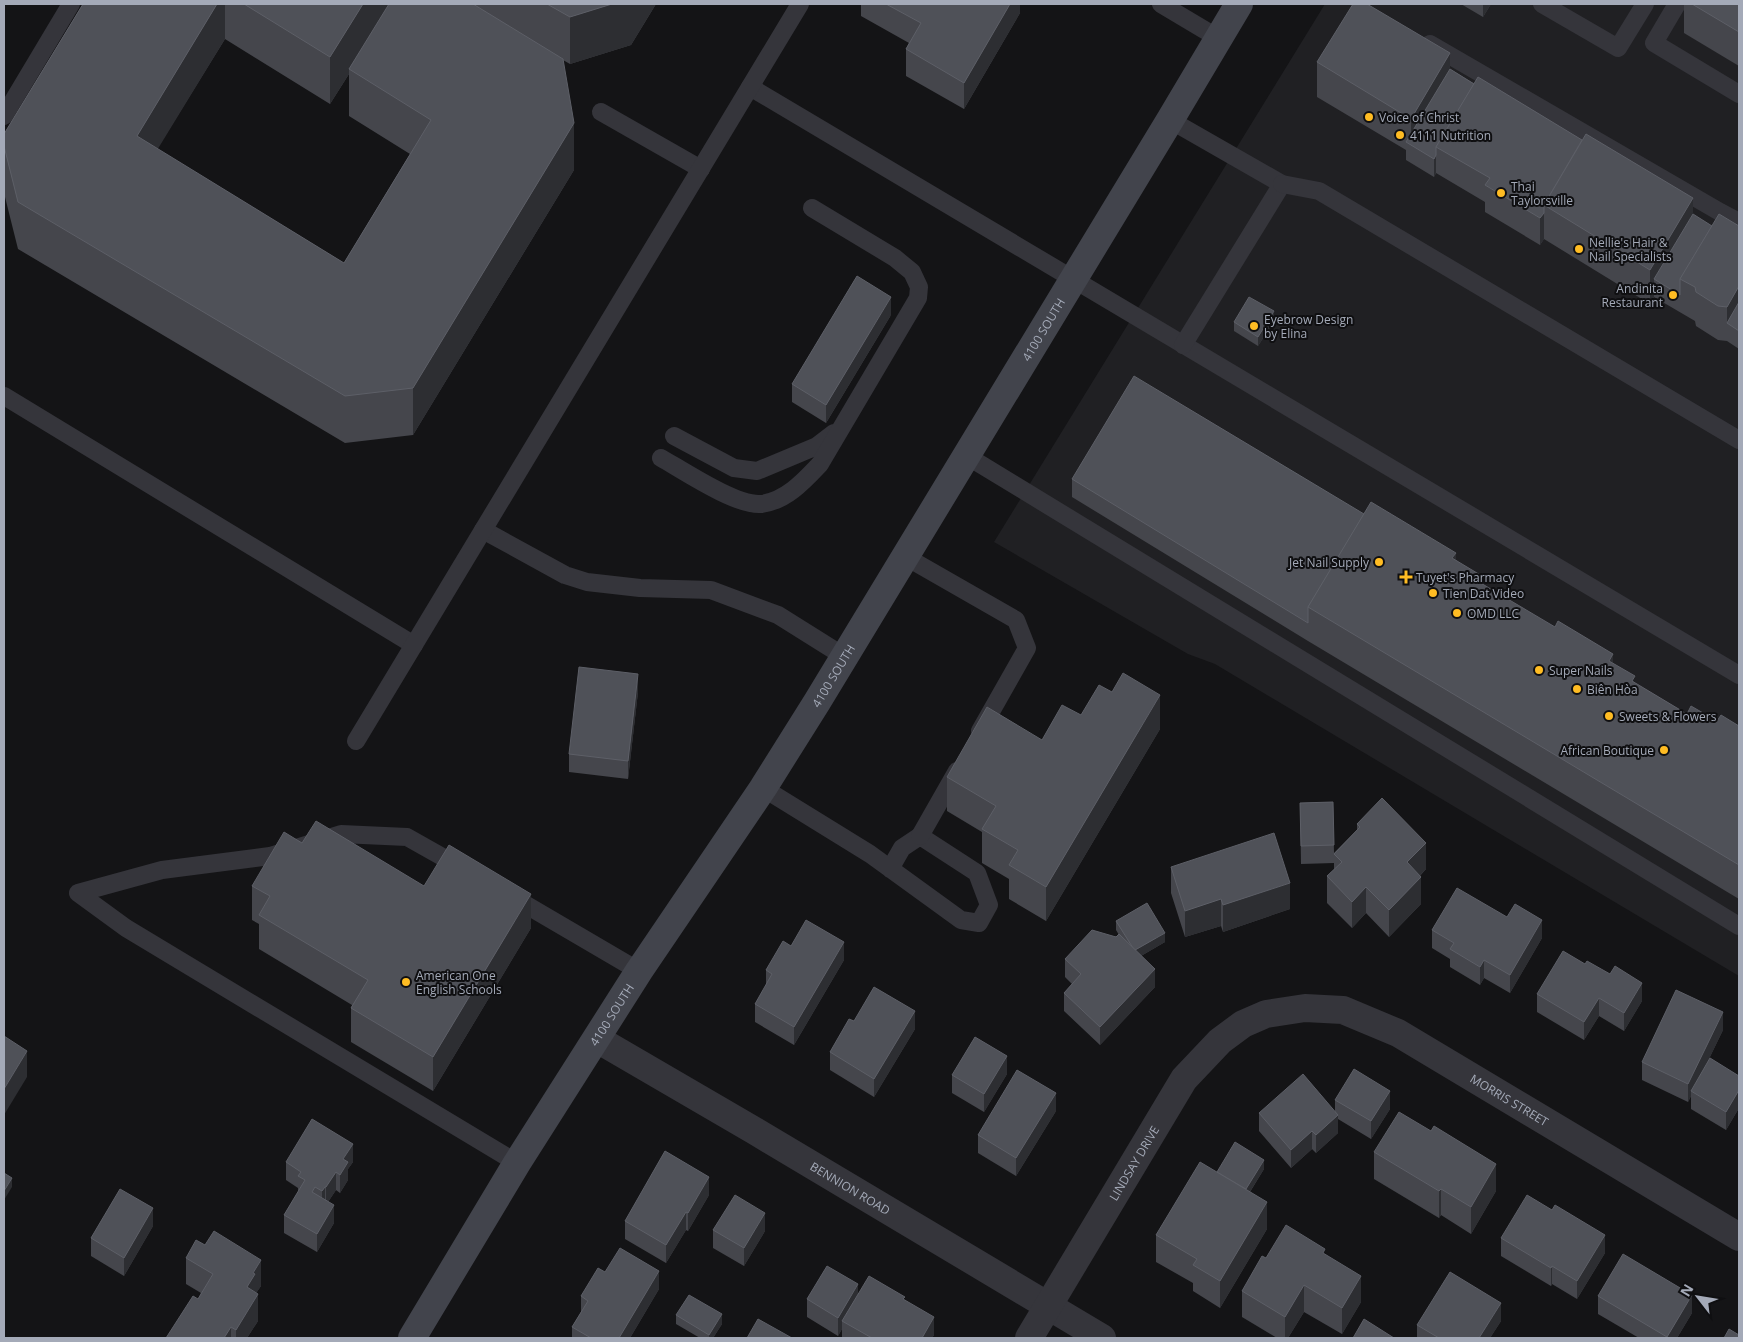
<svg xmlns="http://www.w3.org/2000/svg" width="1743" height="1342" font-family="'Open Sans',sans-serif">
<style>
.built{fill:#202023}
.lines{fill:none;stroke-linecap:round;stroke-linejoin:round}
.service{stroke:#35353b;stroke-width:18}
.minor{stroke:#35353b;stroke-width:28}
.secondary{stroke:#42444c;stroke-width:28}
.wall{fill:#45464c;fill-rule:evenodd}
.shaded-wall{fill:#2d2e32}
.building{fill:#4f5158;stroke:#5d5f67}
.poi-dot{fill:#ffbc23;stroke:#0f0f11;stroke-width:2}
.labels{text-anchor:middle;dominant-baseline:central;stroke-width:4;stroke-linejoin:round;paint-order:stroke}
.poi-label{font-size:12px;fill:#a4aab8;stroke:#0f0f11;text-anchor:start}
.street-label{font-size:12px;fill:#a4aab8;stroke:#0f0f11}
</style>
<rect width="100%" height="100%" fill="#141416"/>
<path class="built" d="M1325,4H1739V976L1215,664L1188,654L994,542Z"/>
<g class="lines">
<g class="service">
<path d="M1161,4L1218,38"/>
<path d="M1542,4L1618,48L1645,4"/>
<path d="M1677,4L1654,43L1739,94"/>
<path d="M1430,44L1720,212L1739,222"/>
<path d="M750,87L1739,675"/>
<path d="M601,112L701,169"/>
<path d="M4,116L71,4"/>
<path d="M1170,120L1282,184L1183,345"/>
<path d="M1282,184L1319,191L1739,440"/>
<path d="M4,396L414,645"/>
<path d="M674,436L734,468L757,471L817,446L834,433"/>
<path d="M967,456L1739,926"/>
<path d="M661,458C684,471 736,506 761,504C786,501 804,481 820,464L918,298L919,287L912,272L895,258L812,208"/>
<path d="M483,530L565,575L587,582L640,588L711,590L778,615L845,657"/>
<path d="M906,557L1016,620L1027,648L980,731"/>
<path d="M356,741L800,4"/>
<path d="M763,788L870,854L961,920L979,923L989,905L977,873L920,836L902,848L890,869"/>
<path d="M920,836L957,771"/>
<path d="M462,868L407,837L341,834L270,856L162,870L78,893L126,928L517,1163"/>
<path d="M511,896L639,971"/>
</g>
<g class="minor">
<path id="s1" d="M597,1039L755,1131L1102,1338"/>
<path id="s2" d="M1029,1338L1184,1079L1220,1041L1243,1024L1266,1014L1305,1008L1343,1010L1398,1033L1739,1237"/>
</g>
<path class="secondary" id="s3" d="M412,1338L517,1163L639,971L763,788L817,702L1170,120L1239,4"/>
</g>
<g class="wall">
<path d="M83,4H656L631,45L570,64L563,60L574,170L413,435L345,443L18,249L4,193V134ZM225,39L330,104L349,74V116L410,154L344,263L157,149Z"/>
<path d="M861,4H1020V13L964,109L906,76V49L909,43L861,16Z"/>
<path d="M1461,4H1491L1483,17Z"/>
<path d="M1684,4H1739V66L1684,33Z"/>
<path d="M1317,62L1450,69L1712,226H1739V349L1727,341L1718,340L1696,326L1695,321L1654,297L1650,304L1544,239L1540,245L1485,212V202L1436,173L1434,177L1406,160V150L1317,97Z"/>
<path d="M891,315L826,423L792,402V384Z"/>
<path d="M1274,321L1258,346L1234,331V322Z"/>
<path d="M1072,479L1364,514L1456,560L1482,584L1613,663L1635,683L1687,714L1739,726V899L1308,641L1072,497Z"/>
<path d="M638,692L628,779L569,772V754Z"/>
<path d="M1081,715L1160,729L1046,921L1009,899V879L982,863V832L947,811V777L1042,740Z"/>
<path d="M1333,802L1334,853L1357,830V824L1426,869L1420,876L1421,904L1389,937L1366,913L1352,928L1327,903V876L1334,870V863L1301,864L1300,803Z"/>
<path d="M302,843L424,886L531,928L433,1091L351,1042V1008L352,1005L259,949V924L252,920V886Z"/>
<path d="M1171,867L1290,909L1223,932L1221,926L1185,937L1171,893Z"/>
<path d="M1116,921L1165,942L1141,956L1155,987L1100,1045L1064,1011V993L1072,984L1065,977V959L1119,935L1116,930Z"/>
<path d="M1432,930L1542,938L1510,993L1484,978L1480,985L1450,967V959L1432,948Z"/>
<path d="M791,946L844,960L794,1045L755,1022V1004L766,986V970Z"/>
<path d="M1537,994L1642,1001L1624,1031L1599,1016L1584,1040L1537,1012Z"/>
<path d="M854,1021L915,1029L874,1097L830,1070V1052Z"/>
<path d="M1723,1030L1705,1067L1739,1076V1108L1726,1130L1691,1109V1096L1688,1102L1642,1080V1062Z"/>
<path d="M1007,1074L984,1112L952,1093V1075Z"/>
<path d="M1335,1100L1390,1109L1371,1139L1338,1119V1133L1316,1153L1312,1149L1291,1168L1259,1131V1113L1335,1112Z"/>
<path d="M1056,1111L1016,1176L978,1153V1135Z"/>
<path d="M1374,1152L1496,1191L1471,1234L1441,1215L1439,1218L1374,1179Z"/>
<path d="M286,1162H353L348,1169V1180L340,1193L336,1190L328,1202L334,1223L317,1252L284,1233V1215L298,1192V1188L286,1180Z"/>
<path d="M1264,1169L1250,1192L1267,1229L1220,1308L1193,1291V1283L1156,1262V1235L1217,1172Z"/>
<path d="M709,1195L688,1231L686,1230L666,1263L625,1239V1221Z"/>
<path d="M153,1226L124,1276L91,1256V1238Z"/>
<path d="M713,1230L765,1231L744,1266L713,1248Z"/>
<path d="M1501,1238L1605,1253L1577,1299L1552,1284L1551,1286L1501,1256Z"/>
<path d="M1325,1254L1361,1302L1342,1334L1304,1312L1288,1338H1277L1242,1317V1291L1266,1258Z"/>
<path d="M186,1258L261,1286L256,1293L258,1321L247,1338H166L198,1299L201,1293L186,1284Z"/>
<path d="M659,1289L630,1338H572V1327L581,1312V1296Z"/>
<path d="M858,1294L905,1300L934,1335L932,1338H842V1329L838,1336L807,1317V1299Z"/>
<path d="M1598,1296L1692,1313L1677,1338H1639L1598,1314Z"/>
<path d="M676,1315L722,1324L713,1338H700L676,1324Z"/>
<path d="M1501,1321L1490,1338H1417V1325Z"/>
</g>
<g class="shaded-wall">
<path d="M217,4H225V39L137,183V136Z"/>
<path d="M363,4H392L349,69V74L330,104V57Z"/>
<path d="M612,4H656L631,45L570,64V17Z"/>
<path d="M1010,4H1020V13L964,109V83Z"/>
<path d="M1483,4H1491L1483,17Z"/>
<path d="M1450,53V88L1411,145V119Z"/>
<path d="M574,123V170L413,435V388Z"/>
<path d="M1436,155V173L1434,177V159Z"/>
<path d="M1693,198V232L1654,279V297L1650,304V270Z"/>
<path d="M1544,213V239L1540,245V218Z"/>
<path d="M1739,286V320L1727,323V307Z"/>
<path d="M891,297V315L826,423V405Z"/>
<path d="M1274,311V321L1258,346V337Z"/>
<path d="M1456,553V587L1452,558Z"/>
<path d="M1482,576V610L1479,582Z"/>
<path d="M1613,654V688L1609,661Z"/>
<path d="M638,674V692L628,779V761Z"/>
<path d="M1160,695V729L1046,921V887Z"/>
<path d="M1426,843V869L1407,889V862Z"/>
<path d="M1421,877V904L1389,937V910Z"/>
<path d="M1290,883V909L1223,932V905Z"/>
<path d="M1366,887V913L1352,928V902Z"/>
<path d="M531,894V928L433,1091V1057Z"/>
<path d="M1221,899V926L1185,937V911Z"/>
<path d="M1542,920V938L1510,993V975Z"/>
<path d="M1165,933V942L1134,960V951Z"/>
<path d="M844,942V960L794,1045V1027Z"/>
<path d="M1484,960V978L1480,985V967Z"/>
<path d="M1155,969V987L1100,1045V1027Z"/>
<path d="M1642,983V1001L1624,1031V1013Z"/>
<path d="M1599,998V1016L1584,1040V1022Z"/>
<path d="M915,1011V1029L874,1097V1079Z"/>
<path d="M1723,1012V1030L1693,1092L1691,1091V1096L1688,1102V1084Z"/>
<path d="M27,1051V1077L4,1115V1089Z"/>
<path d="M1007,1056V1074L984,1112V1094Z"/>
<path d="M1739,1090V1108L1726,1130V1112Z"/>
<path d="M1390,1091V1109L1371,1139V1121Z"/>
<path d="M1056,1093V1111L1016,1176V1158Z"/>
<path d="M1338,1115V1133L1316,1153V1135Z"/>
<path d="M1312,1131V1149L1291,1168V1150Z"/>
<path d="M353,1144V1162L348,1169V1180L340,1193V1175L343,1159Z"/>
<path d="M1264,1160V1169L1246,1198V1189Z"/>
<path d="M1496,1164V1191L1471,1234V1207Z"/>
<path d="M336,1172V1190L326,1205V1187Z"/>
<path d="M709,1177V1195L688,1231V1213Z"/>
<path d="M12,1178V1187L4,1200V1191Z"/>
<path d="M325,1187V1205L322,1209V1191Z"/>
<path d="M1441,1189V1215L1439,1218V1191Z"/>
<path d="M1267,1202V1229L1220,1308V1281Z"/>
<path d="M334,1205V1223L317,1252V1234Z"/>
<path d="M153,1208V1226L124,1276V1258Z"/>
<path d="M686,1212V1230L666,1263V1245Z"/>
<path d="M765,1213V1231L744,1266V1248Z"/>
<path d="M1605,1235V1253L1577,1299V1281Z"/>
<path d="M261,1260V1286L255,1295L258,1294V1321L247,1338H236V1330L247,1287L253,1273Z"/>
<path d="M1552,1266V1284L1551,1286V1268Z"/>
<path d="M659,1271V1289L630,1338H619Z"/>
<path d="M1361,1276V1302L1342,1334V1308Z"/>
<path d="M858,1284V1302L842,1321V1329L838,1336V1318Z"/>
<path d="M1304,1285V1312L1288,1338H1285V1317Z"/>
<path d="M1692,1295V1313L1677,1338H1667V1337Z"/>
<path d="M1501,1303V1321L1490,1338H1479Z"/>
<path d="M722,1314V1324L713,1338H709V1335Z"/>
<path d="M934,1317V1335L932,1338H922Z"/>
<path d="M231,1327V1338H224Z"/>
</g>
<g class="building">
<path d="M83,4H217L137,136L344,263L431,120L349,69L389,4H473L563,59L574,123L413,388L345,396L18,202L4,146V134Z"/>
<path d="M244,4H363L330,57Z"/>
<path d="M547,4H612L570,17Z"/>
<path d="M886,4H1010L964,83L906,49L921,23Z"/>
<path d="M1353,4H1367L1450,53L1411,119L1317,62Z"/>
<path d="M1692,4H1739V32Z"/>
<path d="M1450,69L1474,84L1436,147V155L1434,159L1406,142Z"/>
<path d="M1478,77L1582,140L1544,205V213L1540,218L1485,185L1490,178L1436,147Z"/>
<path d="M1586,134L1693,198L1650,270L1544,205Z"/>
<path d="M1693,214L1712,226L1680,279V295L1654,279Z"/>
<path d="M1719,214L1739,226V286L1727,307L1718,306L1696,292L1695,287L1680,279Z"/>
<path d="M857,276L891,297L826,405L792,384Z"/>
<path d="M1249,297L1274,311L1258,337L1234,322Z"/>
<path d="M1739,302V331L1727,323Z"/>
<path d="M1134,376L1364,514L1308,607V623L1072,479Z"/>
<path d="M1371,502L1456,553L1452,558L1482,576L1479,582L1555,627L1558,621L1613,654L1609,661L1635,676L1632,681L1687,714L1691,706L1717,721L1721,715L1739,726V865L1308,607Z"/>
<path d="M579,667L638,674L628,761L569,754Z"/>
<path d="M1123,673L1160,695L1046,887L1009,865L1018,850L982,829L996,806L947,777L987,707L1042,740L1062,705L1081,715L1099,685L1112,692Z"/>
<path d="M1382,798L1426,843L1407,862L1421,877L1389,910L1366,887L1352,902L1327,876L1342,862L1334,854L1360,827L1357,824Z"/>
<path d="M1333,802L1334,845L1301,846L1300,803Z"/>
<path d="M316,821L424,886L449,845L531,894L433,1057L351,1008L368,980L259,915L270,896L252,886L284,832L302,843Z"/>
<path d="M1274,833L1290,883L1223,905L1221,899L1185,911L1171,867Z"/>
<path d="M1457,888L1507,917L1515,904L1542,920L1510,975L1484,960L1480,967L1450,949L1454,943L1432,930Z"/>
<path d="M1147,903L1165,933L1135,950L1133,948L1116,921Z"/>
<path d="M806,920L844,942L794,1027L755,1004L772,974L766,970L783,941L791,946Z"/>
<path d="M1092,930L1116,937L1119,934L1155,969L1100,1027L1064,993L1081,974L1065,959Z"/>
<path d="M1563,951L1585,964L1587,961L1610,974L1615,966L1642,983L1624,1013L1599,998L1584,1022L1537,994Z"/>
<path d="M874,987L915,1011L874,1079L830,1052L849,1019L854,1021Z"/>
<path d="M1676,990L1723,1012L1688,1084L1642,1062Z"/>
<path d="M4,1036L27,1051L4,1089Z"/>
<path d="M975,1037L1007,1056L984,1094L952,1075Z"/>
<path d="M1710,1058L1739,1076V1090L1726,1112L1691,1091Z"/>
<path d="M1354,1069L1390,1091L1371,1121L1335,1100Z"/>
<path d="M1017,1070L1056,1093L1016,1158L978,1135Z"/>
<path d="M1303,1074L1338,1115L1316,1135L1312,1131L1291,1150L1259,1113Z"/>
<path d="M1399,1112L1431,1131L1434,1126L1496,1164L1471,1207L1441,1189L1439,1191L1374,1152Z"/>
<path d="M312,1119L353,1144L343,1159L348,1162L340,1175L336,1172L326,1187H325L322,1191L315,1187L312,1192L334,1205L317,1234L284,1215L305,1180L298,1176L301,1172L286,1162Z"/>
<path d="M1235,1142L1264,1160L1246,1189L1217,1172Z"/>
<path d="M665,1151L709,1177L688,1213L686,1212L666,1245L625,1221Z"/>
<path d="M1200,1162L1267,1202L1220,1281L1193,1265L1197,1259L1156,1235Z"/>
<path d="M4,1173L12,1178L4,1191Z"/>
<path d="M120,1189L153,1208L124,1258L91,1238Z"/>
<path d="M735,1195L765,1213L744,1248L713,1230Z"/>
<path d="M1527,1195L1552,1210L1555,1205L1605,1235L1577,1281L1552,1266L1551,1268L1501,1238Z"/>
<path d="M1286,1225L1325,1249L1323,1253L1361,1276L1342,1308L1304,1285L1285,1317L1242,1291L1262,1256L1266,1258Z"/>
<path d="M214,1231L261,1260L253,1273L255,1274L247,1287L258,1294L236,1330L231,1327L224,1338H166L193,1296L198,1299L213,1274L186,1258L196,1240L205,1245Z"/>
<path d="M620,1248L659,1271L619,1338H591L572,1327L588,1301L581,1296L598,1268L605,1272Z"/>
<path d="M1623,1254L1692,1295L1667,1337L1598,1296Z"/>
<path d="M827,1266L858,1284L838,1318L807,1299Z"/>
<path d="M1450,1272L1501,1303L1479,1338H1439L1417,1325Z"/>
<path d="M869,1276L905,1297L903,1299L934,1317L922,1338H872L842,1321Z"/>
<path d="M689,1295L722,1314L709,1335L676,1315Z"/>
<path d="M758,1319L792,1338H747Z"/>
<path d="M1364,1319L1394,1338H1353Z"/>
<path d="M1729,1329L1739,1335V1338H1724Z"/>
</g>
<g class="poi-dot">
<circle cx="1369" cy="117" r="5"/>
<circle cx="1400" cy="135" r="5"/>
<circle cx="1501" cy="193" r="5"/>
<circle cx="1579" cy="249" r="5"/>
<circle cx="1673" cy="295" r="5"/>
<circle cx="1254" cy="326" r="5"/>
<circle cx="1379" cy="562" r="5"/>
<path d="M1403.5 569.5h5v5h5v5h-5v5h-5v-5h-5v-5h5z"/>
<circle cx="1433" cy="593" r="5"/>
<circle cx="1457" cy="613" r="5"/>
<circle cx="1539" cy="670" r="5"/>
<circle cx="1577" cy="689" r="5"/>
<circle cx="1609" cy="716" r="5"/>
<circle cx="1664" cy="750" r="5"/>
<circle cx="406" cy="982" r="5"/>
</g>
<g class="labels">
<g class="poi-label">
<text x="1379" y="117">Voice of Christ</text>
<text x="1410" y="135">4111 Nutrition</text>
<text x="1511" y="186">Thai<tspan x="1511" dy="14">Taylorsville</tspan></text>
<text x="1589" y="242">Nellie's Hair &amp;<tspan x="1589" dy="14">Nail Specialists</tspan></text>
<text x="1663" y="288" text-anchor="end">Andinita<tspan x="1663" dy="14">Restaurant</tspan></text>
<text x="1264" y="319">Eyebrow Design<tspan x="1264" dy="14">by Elina</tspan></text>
<text x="1369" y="562" text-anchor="end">Jet Nail Supply</text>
<text x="1416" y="577">Tuyet's Pharmacy</text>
<text x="1443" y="593">Tien Dat Video</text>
<text x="1467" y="613">OMD LLC</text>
<text x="1549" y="670">Super Nails</text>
<text x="1587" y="689">Biên Hòa</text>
<text x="1619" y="716">Sweets &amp; Flowers</text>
<text x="1654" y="750" text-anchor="end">African Boutique</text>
<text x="416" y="975">American One<tspan x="416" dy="14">English Schools</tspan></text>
</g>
<g class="street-label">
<text stroke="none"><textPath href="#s3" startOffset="1190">4100 SOUTH</textPath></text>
<text stroke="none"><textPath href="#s3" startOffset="785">4100 SOUTH</textPath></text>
<text stroke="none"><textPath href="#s3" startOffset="380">4100 SOUTH</textPath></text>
<text stroke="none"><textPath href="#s2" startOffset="675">MORRIS STREET</textPath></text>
<text stroke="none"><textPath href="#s2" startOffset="204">LINDSAY DRIVE</textPath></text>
<text stroke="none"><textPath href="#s1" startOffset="294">BENNION ROAD</textPath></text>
</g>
</g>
<rect width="1743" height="1342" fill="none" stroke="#a4aab8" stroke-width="10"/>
<g transform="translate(1698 1297) rotate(301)" stroke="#0f0f11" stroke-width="4" paint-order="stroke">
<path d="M0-4L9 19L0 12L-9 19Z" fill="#a4aab8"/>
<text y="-8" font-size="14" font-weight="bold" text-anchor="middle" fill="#a4aab8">N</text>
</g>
</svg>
